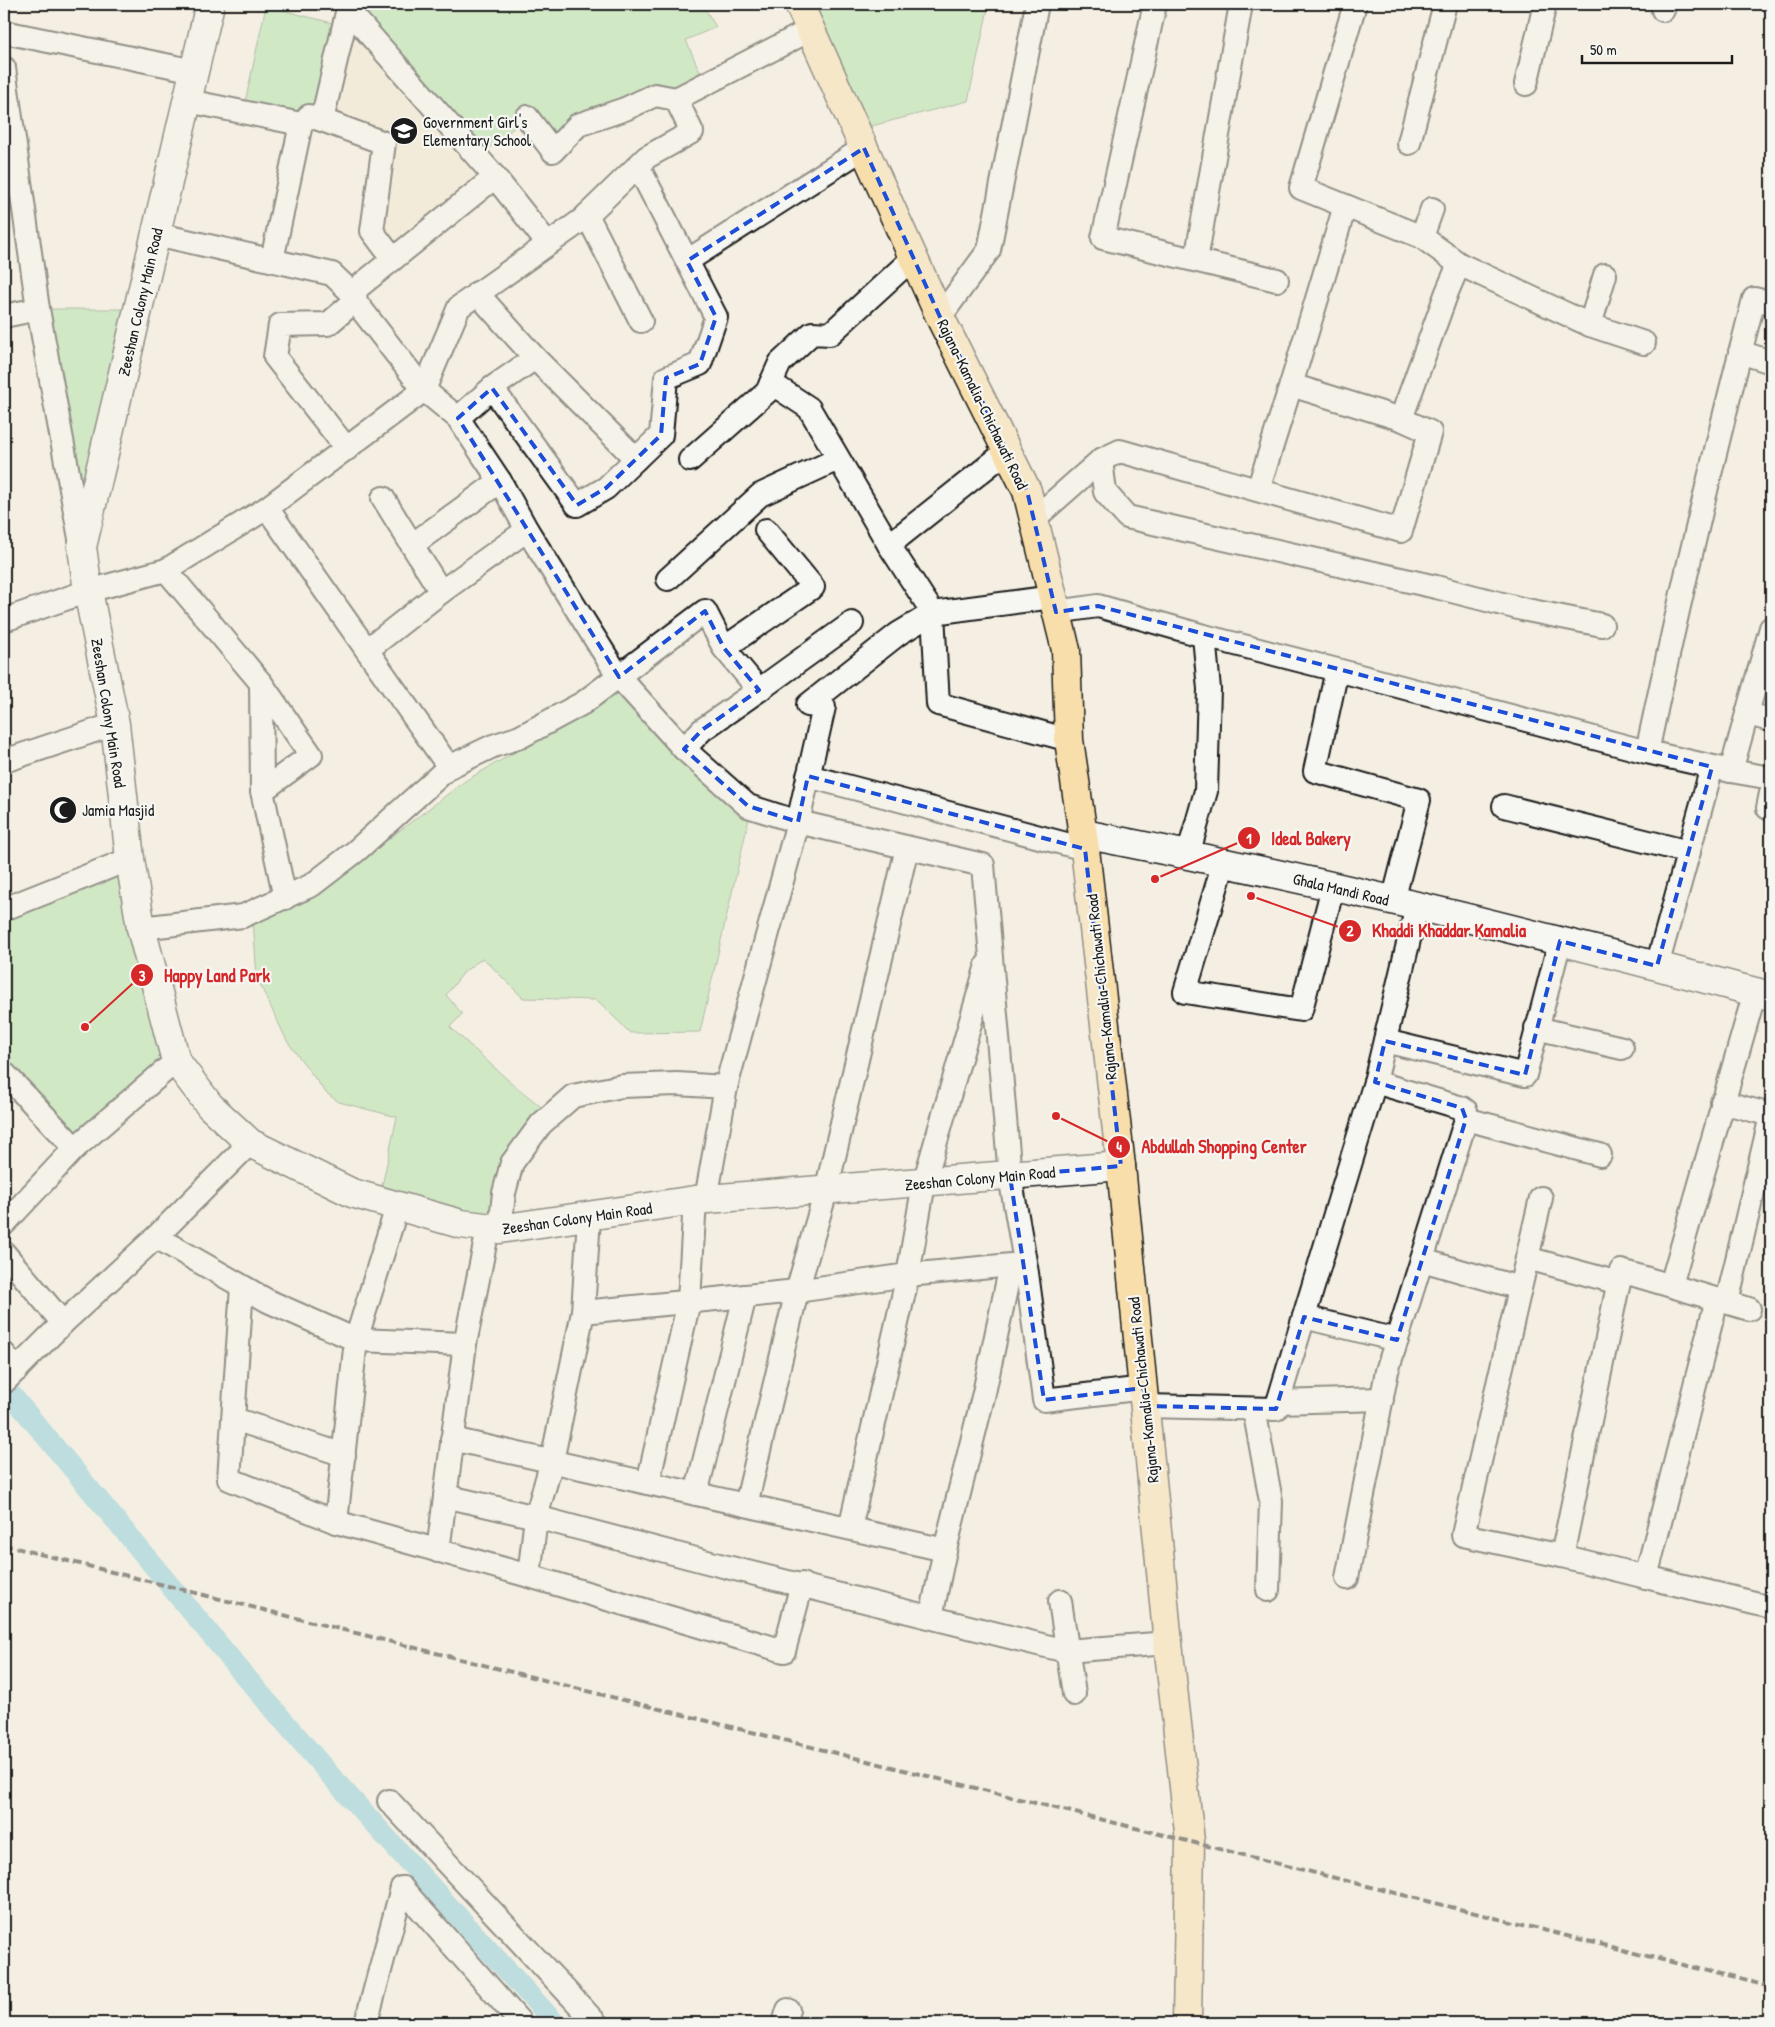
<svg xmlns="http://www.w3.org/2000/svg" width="1775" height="2027" font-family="'Patrick Hand',sans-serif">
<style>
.built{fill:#f2e7cf}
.green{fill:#a7dfa3;stroke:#627e60}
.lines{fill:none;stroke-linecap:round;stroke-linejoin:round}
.canal{stroke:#7bc8d9;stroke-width:21}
.minor-casing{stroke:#1c1c1c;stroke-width:26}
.tertiary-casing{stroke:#1c1c1c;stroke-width:31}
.primary-casing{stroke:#1c1c1c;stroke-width:31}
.minor{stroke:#f6f6f2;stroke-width:22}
.tertiary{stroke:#f6f6f2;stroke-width:28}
.primary{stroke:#f8deab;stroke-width:28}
.rail{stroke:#1c1c1c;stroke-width:4;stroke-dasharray:8 4;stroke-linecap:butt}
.marked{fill:none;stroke:#1d4ed8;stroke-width:4;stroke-dasharray:10 6;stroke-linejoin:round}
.labels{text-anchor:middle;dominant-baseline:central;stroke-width:4.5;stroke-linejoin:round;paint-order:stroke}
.poi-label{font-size:16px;fill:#1c1c1c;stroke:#f6f6f2;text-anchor:start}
.street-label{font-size:16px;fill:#1c1c1c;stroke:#f6f6f2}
.leader{fill:none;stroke:#d62828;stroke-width:2}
.callout-dot{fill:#d62828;stroke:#f6f6f2;stroke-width:2}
.mark-label{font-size:15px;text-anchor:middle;font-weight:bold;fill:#fff}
.callout-label{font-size:18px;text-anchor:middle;font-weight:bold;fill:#d62828;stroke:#f6f6f2;stroke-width:4.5;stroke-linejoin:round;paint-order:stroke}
</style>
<rect width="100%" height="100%" fill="#f4efe2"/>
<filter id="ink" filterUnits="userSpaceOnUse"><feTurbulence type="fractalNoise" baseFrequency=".02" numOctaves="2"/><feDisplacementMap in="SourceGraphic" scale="10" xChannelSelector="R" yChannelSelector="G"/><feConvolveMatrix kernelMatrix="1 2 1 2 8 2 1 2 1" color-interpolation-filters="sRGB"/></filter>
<g filter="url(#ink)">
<path class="built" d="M350,13L495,177L393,259L372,231L384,143L322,120Z"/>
<g class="green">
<path d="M349,4H702L716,27L686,40L705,84L655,95L553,151L527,117L477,158Z"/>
<path d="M800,4H989L968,101L856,130Z"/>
<path d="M266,6L344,26L322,120L243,112Z"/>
<path d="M38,309H139L82,547Z"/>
<path d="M620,687L750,814L700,1032L630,1033L597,1000L523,998L483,958L465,971L446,995L462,1014L450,1027L508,1080L545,1110L494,1214L458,1210L382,1186L397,1117L339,1102L326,1093L287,1041L257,978L253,919L361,860L465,781L517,751Z"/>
<path d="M130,859L176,1061L78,1145L4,1070V909Z"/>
</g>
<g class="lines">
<path class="canal" d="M4,1386L245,1676L337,1783L555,2023"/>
<defs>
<g id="minor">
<path d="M1155,4L1103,238L1277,280"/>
<path d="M1355,4L1301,188L1422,237"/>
<path d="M348,10L495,177L548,244"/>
<path d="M1663,10L1665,4"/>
<path d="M4,32L195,71"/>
<path d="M4,68L38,309L81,544"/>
<path d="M1526,84L1545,4"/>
<path d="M188,101L301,124L272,260"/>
<path d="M309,116L322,120L349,4"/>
<path d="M527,117L553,151L578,125L625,109L655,95L676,99"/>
<path d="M322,120L384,143L372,231L393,259"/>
<path d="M1409,143L1445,4"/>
<path d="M1432,209L1422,237L1459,264"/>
<path d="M587,215L641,321"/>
<path d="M156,234L332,274L355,296"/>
<path d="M1196,260L1241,4"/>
<path d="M687,261L864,148"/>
<path d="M477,293L535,358L492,388L577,505L606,488L661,435L666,378L700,364L716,317L638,166"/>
<path d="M4,316L38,309"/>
<path d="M940,317L989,250L1037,4"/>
<path d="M1590,325L1644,343"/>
<path d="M1740,352L1771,362"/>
<path d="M535,358L636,459"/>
<path d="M771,383L809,408L889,545L1007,451"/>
<path d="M1291,385L1345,206"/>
<path d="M492,388L458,418L424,390L355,301L356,289L495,177"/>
<path d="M458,418L500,481L527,530L619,677L684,749L748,806L798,822L983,865L1010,1176L1027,1273L1044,1400L1144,1388"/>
<path d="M347,449L275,357L280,325L328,324L355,301"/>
<path d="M690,460L767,392L780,363L812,333L830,334L914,257"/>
<path d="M1258,490L1291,385L1401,419"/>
<path d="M383,498L412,545L500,481"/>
<path d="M267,508L449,767"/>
<path d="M1034,519L1101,460"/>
<path d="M412,545L441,592L527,530"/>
<path d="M889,545L933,613L938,704L1069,740"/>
<path d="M166,570L261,683L311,755L262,791"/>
<path d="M668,579L760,495L838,459"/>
<path d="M1056,612L1098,606L1204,636L1209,689L1206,791L1188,855"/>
<path d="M4,620L88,591L166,570L267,508L424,390L459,307L582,220L647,157L692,132L676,99L810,30"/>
<path d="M1602,625L1522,609L1436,587L1127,517L1105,492L1101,460L1120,451L1401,531L1430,432L1401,419L1447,292L1459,264L1590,325L1605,275"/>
<path d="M1204,636L1337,670L1315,771L1419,800L1393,901"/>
<path d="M367,650L441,592"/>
<path d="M1337,670L1647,752L1731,771L1771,778"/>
<path d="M261,683L262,791L285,898"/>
<path d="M759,690L852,623"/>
<path d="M1747,714L1771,720"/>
<path d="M684,749L702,730L759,690L724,648"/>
<path d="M1647,752C1679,600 1715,449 1754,299L1771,303"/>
<path d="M4,761L115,724"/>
<path d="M1731,771L1771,628"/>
<path d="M808,776L1085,849"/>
<path d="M1771,793L1768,808H1771"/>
<path d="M1504,806L1689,852"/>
<path d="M907,848L826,1191L797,1291L583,1312L552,1461L536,1517L711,1563L1066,1651L1168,1643"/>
<path d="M1224,862L1185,992L1301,1010L1333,887"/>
<path d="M4,909L130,859"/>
<path d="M141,928L243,916L312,885L356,851L449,767L493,746L520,737L583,703L705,611L724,648L813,587L766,530"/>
<path d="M1657,966L1712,767"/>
<path d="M1536,1028L1622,1048"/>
<path d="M1385,1041L1525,1075L1560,941"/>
<path d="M4,1073L75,1148L176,1061"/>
<path d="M1722,1102L1771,1115"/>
<path d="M1466,1119L1600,1155"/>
<path d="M1541,1198L1463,1535L1562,1556L1646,1577L1717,1299"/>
<path d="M706,1199L726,1087L798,822L824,707L808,705L898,634L933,613L1053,597"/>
<path d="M4,1224L75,1148"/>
<path d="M500,1229L504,1193L512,1163L541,1124L573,1096L622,1086L677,1084L726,1087"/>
<path d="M156,1237L268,1301L356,1340L465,1344L488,1229"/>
<path d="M4,1253L63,1323L156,1237L250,1143"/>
<path d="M1527,1258L1619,1283"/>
<path d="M1422,1260L1520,1288"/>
<path d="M1671,1285L1755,992"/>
<path d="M242,1287L229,1479L336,1522L529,1576L536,1517L445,1496"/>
<path d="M1727,1302L1771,1116"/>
<path d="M583,1312L589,1217"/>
<path d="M1304,1317L1397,1340"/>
<path d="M4,1354L17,1370"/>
<path d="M4,1382L63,1323"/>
<path d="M1278,1402L1382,1399"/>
<path d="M1146,1406L1276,1409L1375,1082L1417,906"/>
<path d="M1254,1409L1271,1501L1268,1590"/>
<path d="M234,1419L344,1455"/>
<path d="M452,1439L945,1550L984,1393L1011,1265L908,1275L850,1528"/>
<path d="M648,1483L689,1301L695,1200"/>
<path d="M696,1494L745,1296"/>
<path d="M746,1505L797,1291L908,1275L924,1183L987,965"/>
<path d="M336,1522L356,1340L397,1207"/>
<path d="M438,1551L465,1344"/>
<path d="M1562,1556L1621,1271L1749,1309"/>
<path d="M529,1576L784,1651L802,1584"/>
<path d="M1646,1577L1771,1607"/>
<path d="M1347,1578L1387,1371L1466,1119V1111L1462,1108L1375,1082"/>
<path d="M1060,1601L1074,1694"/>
<path d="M931,1617L945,1550"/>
<path d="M389,1801L596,2023"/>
<path d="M402,1888L521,2023"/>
<path d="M366,2023L402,1888"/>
<path d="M784,2023L788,2010"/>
</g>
<g id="tertiary">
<path d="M210,4L82,547L88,591L115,724L130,859L141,928L176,1061L210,1106L250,1143L352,1193L461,1224L500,1229L695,1200L1121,1166"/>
<path d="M1084,834C1243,865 1402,901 1559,941C1630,958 1700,978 1771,996"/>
</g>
<path id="primary" d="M799,4L940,317L1027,491L1066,650L1069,740L1085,849L1121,1166L1168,1643L1190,1841L1187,2023"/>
</defs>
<use href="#minor" class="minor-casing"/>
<use href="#tertiary" class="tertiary-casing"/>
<use href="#primary" class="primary-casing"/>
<use href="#minor" class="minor"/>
<use href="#tertiary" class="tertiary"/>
<use href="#primary" class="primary"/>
<path class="rail" d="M4,1545L1771,1987"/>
</g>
</g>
<path d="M0 0H1775V2027H0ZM864,148L940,317L1027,491L1056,612L1098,606L1712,767L1657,966L1560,941L1525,1075L1385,1041L1375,1082L1462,1108L1466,1119L1397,1340L1304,1317L1276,1409L1146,1406L1144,1388L1044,1400L1010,1176L1121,1166L1085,849L808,776L798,822L748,806L684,749L702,730L759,690L724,648L705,611L619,677L458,418L492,388L577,505L606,488L661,435L666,378L700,364L716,317L687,261Z" fill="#f4efe2" fill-opacity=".55" fill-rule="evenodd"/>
<path class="marked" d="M864,148L940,317L1027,491L1056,612L1098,606L1712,767L1657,966L1560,941L1525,1075L1385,1041L1375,1082L1462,1108L1466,1119L1397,1340L1304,1317L1276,1409L1146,1406L1144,1388L1044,1400L1010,1176L1121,1166L1085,849L808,776L798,822L748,806L684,749L702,730L759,690L724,648L705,611L619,677L458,418L492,388L577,505L606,488L661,435L666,378L700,364L716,317L687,261Z"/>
<defs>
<symbol id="school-disc" viewBox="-11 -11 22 22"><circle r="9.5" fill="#1c1c1c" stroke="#f6f6f2"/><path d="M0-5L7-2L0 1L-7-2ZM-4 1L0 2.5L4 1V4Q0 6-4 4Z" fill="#fff"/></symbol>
<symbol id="mosque-disc" viewBox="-11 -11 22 22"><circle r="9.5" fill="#1c1c1c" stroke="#f6f6f2"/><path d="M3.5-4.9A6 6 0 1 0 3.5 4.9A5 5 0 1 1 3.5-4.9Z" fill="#fff"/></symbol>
</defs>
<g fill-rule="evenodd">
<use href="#school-disc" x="388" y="115" width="32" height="32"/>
<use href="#mosque-disc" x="47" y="794" width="32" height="32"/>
</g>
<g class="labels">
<g class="poi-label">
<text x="423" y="122">Government Girl's<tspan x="423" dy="18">Elementary School</tspan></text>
<text x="82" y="810">Jamia Masjid</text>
</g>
<g class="street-label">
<text transform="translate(140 302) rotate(-77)">Zeeshan Colony Main Road</text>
<text transform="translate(983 404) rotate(64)">Rajana-Kamalia-Chichawati Road</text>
<text transform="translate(109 713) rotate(81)">Zeeshan Colony Main Road</text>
<text transform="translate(1341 889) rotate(13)">Ghala Mandi Road</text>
<text transform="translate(1101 987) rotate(-96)">Rajana-Kamalia-Chichawati Road</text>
<text transform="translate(980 1178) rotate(-5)">Zeeshan Colony Main Road</text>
<text transform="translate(577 1218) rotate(-8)">Zeeshan Colony Main Road</text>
<text transform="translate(1143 1390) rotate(-96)">Rajana-Kamalia-Chichawati Road</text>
</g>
</g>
<path class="leader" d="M1155 879L1249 838M1251 896L1350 931M85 1027L142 975M1056 1116L1119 1147"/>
<g class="callout-dot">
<circle cx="1155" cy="879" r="5"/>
<circle cx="1251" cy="896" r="5"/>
<circle cx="85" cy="1027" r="5"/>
<circle cx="1056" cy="1116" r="5"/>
<circle cx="1249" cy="838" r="12"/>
<circle cx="1350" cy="931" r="12"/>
<circle cx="142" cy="975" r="12"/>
<circle cx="1119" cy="1147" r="12"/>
</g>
<g class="mark-label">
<text x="1249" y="844">1</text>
<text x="1350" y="936">2</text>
<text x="142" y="981">3</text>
<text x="1119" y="1152">4</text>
</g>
<g class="callout-label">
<text x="1311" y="845">Ideal Bakery</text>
<text x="1449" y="937">Khaddi Khaddar Kamalia</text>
<text x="217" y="982">Happy Land Park</text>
<text x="1224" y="1153">Abdullah Shopping Center</text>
</g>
<rect width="1775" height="2027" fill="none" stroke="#f6f6f2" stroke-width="20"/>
<rect x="10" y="10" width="1755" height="2007" fill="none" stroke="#1c1c1c" stroke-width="2" filter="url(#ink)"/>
<path d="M1582 55v8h150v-8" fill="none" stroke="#1c1c1c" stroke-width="2.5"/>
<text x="1590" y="55" font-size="15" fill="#1c1c1c" stroke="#f6f6f2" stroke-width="4" paint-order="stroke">50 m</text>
</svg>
